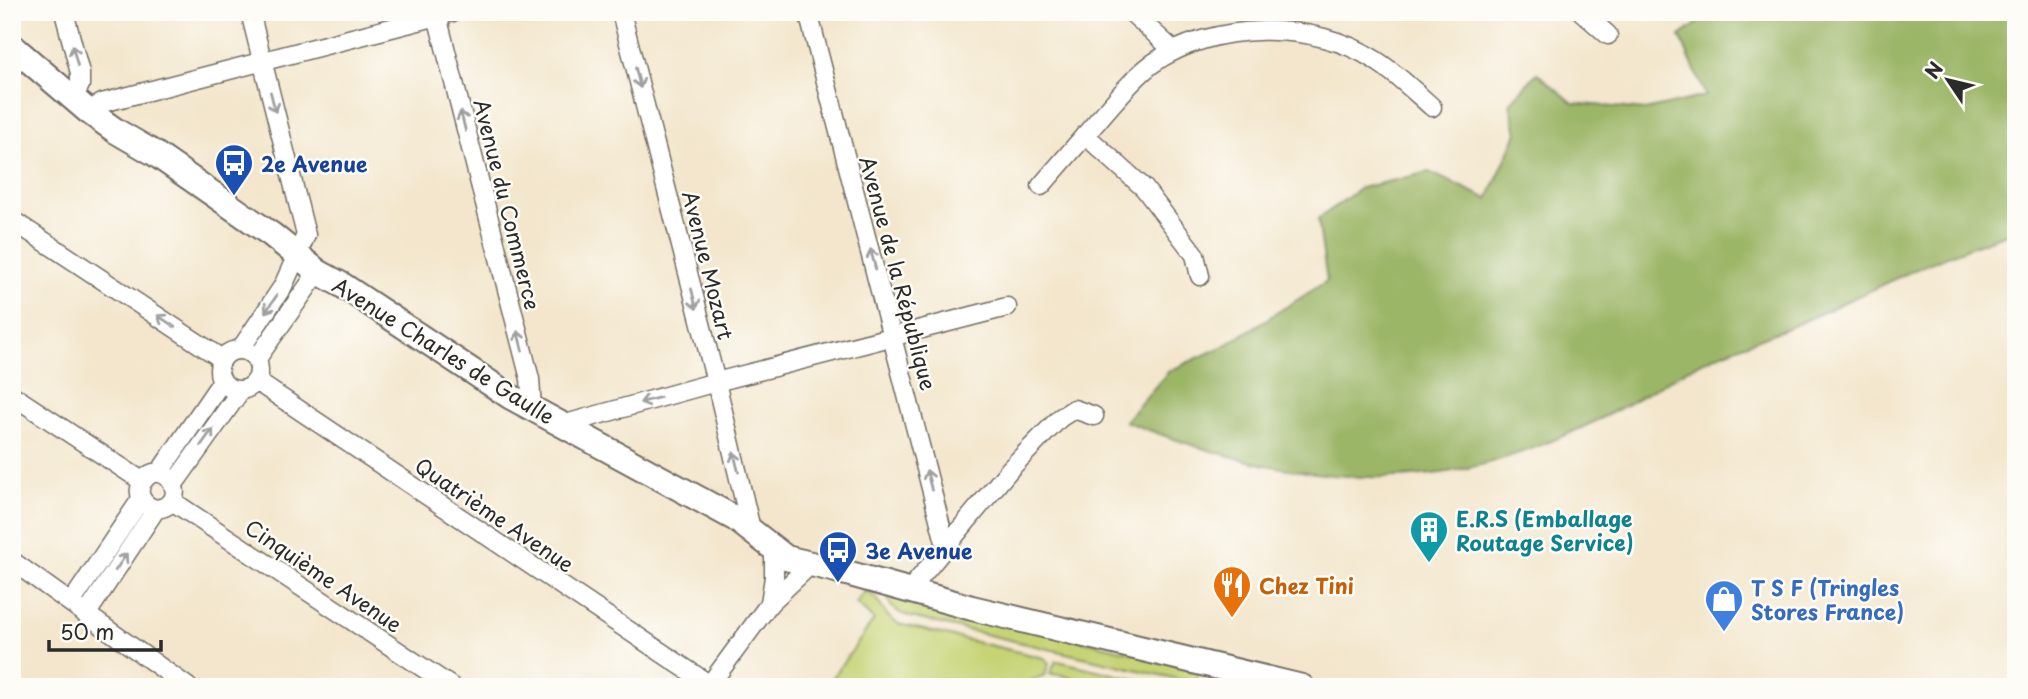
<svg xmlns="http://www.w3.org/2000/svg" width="2028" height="699" font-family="'Playpen Sans',sans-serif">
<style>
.green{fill:#c6d476;stroke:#788050;stroke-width:2}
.forest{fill:#9cb667;stroke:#647049;stroke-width:2}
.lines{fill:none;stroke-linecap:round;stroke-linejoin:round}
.minor-casing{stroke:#716c63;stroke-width:21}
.secondary-casing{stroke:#716c63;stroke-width:28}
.minor{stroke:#fff;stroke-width:18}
.secondary{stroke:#fff;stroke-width:24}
.oneway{stroke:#a0a0a0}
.labels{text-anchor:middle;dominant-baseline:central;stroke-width:5;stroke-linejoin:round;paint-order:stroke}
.transit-label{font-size:21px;font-weight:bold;fill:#164399;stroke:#fdfcf7;text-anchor:start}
.street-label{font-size:21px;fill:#2b2b2b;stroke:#fdfcf7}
.culture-label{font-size:21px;font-weight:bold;fill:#0d838f;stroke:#fdfcf7;text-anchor:start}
.food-label{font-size:21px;font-weight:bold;fill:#c56008;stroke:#fdfcf7;text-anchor:start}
.shop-label{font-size:21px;font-weight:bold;fill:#366cbe;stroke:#fdfcf7;text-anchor:start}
</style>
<rect width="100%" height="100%" fill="#fdfcf7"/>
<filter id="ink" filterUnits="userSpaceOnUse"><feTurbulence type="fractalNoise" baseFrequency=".0143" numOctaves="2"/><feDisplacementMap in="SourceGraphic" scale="14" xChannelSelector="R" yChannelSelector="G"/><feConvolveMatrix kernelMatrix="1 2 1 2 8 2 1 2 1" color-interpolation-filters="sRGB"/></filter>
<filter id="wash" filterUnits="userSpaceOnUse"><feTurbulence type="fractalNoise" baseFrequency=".00686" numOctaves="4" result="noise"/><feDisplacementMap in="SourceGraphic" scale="28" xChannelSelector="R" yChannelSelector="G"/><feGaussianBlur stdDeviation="1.57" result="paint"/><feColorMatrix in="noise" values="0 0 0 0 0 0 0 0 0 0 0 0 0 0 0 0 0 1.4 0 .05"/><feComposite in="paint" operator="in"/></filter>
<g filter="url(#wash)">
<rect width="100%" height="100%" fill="#f3e6cc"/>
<g class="green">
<path d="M865,591C881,596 880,615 899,624L1044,658L1049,663L1045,675L1017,687H826L874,620L856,603Z"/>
<path d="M889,594L1200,669L1195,683L911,617C899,613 886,608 889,594Z"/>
<path d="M1056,661H1058L1168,687H1092L1063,675L1050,674Z"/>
</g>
<path class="forest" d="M1713,12H2016V231C1945,253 1878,287 1811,318C1774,335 1734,346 1698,364C1669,378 1643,397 1615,411C1565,438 1497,465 1441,473C1330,488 1227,461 1125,421L1169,371L1226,345L1327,281L1318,219L1361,188L1429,172L1488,199L1517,133L1510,103L1537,73L1573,103L1645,110L1706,96L1680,36Z"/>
</g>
<g filter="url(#ink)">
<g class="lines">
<defs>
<g id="minor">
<path d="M64,12L80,73V85L72,100"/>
<path d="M436,12L530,379L532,408"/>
<path d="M621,12L716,382L751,529"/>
<path d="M808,12L946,546"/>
<path d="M1131,12L1174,51"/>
<path d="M1582,12L1608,35"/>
<path d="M88,111L102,103L453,12"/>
<path d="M1085,135L1144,188L1195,255L1200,276"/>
<path d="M1041,186C1061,163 1081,140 1100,118C1117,99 1132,79 1152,64C1211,21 1315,20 1375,60C1396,73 1414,91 1432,107"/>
<path d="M12,220L222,359"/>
<path d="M240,350L283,286L306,235L250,12"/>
<circle cx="239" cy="370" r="20"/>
<path d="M256,360L318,272"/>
<path d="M256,381L710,685"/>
<path d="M12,395L142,481"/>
<path d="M562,425L716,382L1007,307"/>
<path d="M159,473L222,381"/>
<path d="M174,484L241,390"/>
<path d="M172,501L452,687"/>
<path d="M12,561L188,687"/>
<path d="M909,591L1010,469L1060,418L1074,409L1094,416"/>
<path d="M71,603L141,499"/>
<path d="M770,603L774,577V550"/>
<path d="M86,615L156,509C195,504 164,454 144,480C134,492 143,506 156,509"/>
<path d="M708,687L770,603L811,564"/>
</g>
<path id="secondary" d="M12,46L88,111L116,131L154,153L272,235L318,272L342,285L511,397L736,519L786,558L836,570L972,608L1302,687"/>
</defs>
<use href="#minor" class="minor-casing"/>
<use href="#secondary" class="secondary-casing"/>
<use href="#minor" class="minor"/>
<use href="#secondary" class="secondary"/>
</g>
<defs><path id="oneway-shaft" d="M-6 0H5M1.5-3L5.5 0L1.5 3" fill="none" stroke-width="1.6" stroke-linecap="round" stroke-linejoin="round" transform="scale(1.75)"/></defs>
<g class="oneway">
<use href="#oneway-shaft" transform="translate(75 56) rotate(-105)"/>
<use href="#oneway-shaft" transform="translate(638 78) rotate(76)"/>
<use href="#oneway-shaft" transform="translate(273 102) rotate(76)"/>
<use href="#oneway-shaft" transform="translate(463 121) rotate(-104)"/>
<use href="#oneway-shaft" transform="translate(873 259) rotate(-105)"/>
<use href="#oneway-shaft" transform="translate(694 299) rotate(76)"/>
<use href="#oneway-shaft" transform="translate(271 304) rotate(124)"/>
<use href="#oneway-shaft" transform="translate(166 321) rotate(-146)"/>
<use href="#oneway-shaft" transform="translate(520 341) rotate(-104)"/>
<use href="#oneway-shaft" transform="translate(650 400) rotate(165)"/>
<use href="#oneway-shaft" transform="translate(207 437) rotate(-54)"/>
<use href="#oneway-shaft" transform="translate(736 462) rotate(-104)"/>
<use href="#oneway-shaft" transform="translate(929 480) rotate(-104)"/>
<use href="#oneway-shaft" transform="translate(121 562) rotate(-56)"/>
</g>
</g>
<defs>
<symbol id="bus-pin" viewBox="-11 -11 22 30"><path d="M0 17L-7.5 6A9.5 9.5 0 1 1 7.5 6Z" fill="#1a4fb4" stroke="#fdfcf7"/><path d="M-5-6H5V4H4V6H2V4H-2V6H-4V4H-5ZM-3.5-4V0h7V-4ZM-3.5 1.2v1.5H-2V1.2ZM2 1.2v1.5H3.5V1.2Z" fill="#fff"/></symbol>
<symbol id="building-pin" viewBox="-11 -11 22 30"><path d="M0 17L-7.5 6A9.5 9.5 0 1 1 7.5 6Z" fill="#0f9aa8" stroke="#fdfcf7"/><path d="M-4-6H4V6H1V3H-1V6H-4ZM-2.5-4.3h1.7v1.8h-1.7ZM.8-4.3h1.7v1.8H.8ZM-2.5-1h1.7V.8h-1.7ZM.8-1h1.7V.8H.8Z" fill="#fff"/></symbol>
<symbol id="restaurant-pin" viewBox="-11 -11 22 30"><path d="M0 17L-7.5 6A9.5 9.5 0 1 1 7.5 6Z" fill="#e8710a" stroke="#fdfcf7"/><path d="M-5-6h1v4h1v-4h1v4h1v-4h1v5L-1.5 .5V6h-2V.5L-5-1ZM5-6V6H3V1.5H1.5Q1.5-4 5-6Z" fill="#fff"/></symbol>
<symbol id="shop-pin" viewBox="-11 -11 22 30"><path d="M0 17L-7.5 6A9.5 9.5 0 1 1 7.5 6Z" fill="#3f7fe0" stroke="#fdfcf7"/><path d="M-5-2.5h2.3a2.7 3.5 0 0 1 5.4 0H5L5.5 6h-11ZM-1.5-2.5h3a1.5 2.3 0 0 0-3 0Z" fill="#fff"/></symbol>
</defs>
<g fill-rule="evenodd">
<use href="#bus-pin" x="212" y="141" width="44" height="60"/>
<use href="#building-pin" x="1407" y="508" width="44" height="60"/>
<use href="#bus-pin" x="816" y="528" width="44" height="60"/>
<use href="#restaurant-pin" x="1210" y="563" width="44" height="60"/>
<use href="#shop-pin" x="1702" y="577" width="44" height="60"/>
</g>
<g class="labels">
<g class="transit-label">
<text x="261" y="163">2e Avenue</text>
<text x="865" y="550">3e Avenue</text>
</g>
<g class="street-label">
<text transform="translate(508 204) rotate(76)">Avenue du Commerce</text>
<text transform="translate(709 265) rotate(76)">Avenue Mozart</text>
<text transform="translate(899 273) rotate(75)">Avenue de la République</text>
<text transform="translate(444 350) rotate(32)">Avenue Charles de Gaulle</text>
<text transform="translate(495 514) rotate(34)">Quatrième Avenue</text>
<text transform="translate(324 575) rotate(34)">Cinquième Avenue</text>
</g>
<g class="culture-label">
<text x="1456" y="518">E.R.S (Emballage<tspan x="1456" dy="24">Routage Service)</tspan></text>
</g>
<g class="food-label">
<text x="1259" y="585">Chez Tini</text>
</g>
<g class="shop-label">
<text x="1751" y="587">T S F (Tringles<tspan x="1751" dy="24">Stores France)</tspan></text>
</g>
</g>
<rect width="2028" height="699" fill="none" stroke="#fdfcf7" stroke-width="42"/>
<g transform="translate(1948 80) rotate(305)" stroke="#fdfcf7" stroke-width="5" paint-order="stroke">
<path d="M0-5L12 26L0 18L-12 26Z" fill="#2b2b2b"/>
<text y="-10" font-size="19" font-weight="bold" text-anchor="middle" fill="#2b2b2b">N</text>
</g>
<path d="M49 640v10h112v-10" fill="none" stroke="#2b2b2b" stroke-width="3.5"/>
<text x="60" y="640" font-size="21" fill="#2b2b2b" stroke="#fdfcf7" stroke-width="5" paint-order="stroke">50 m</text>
</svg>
